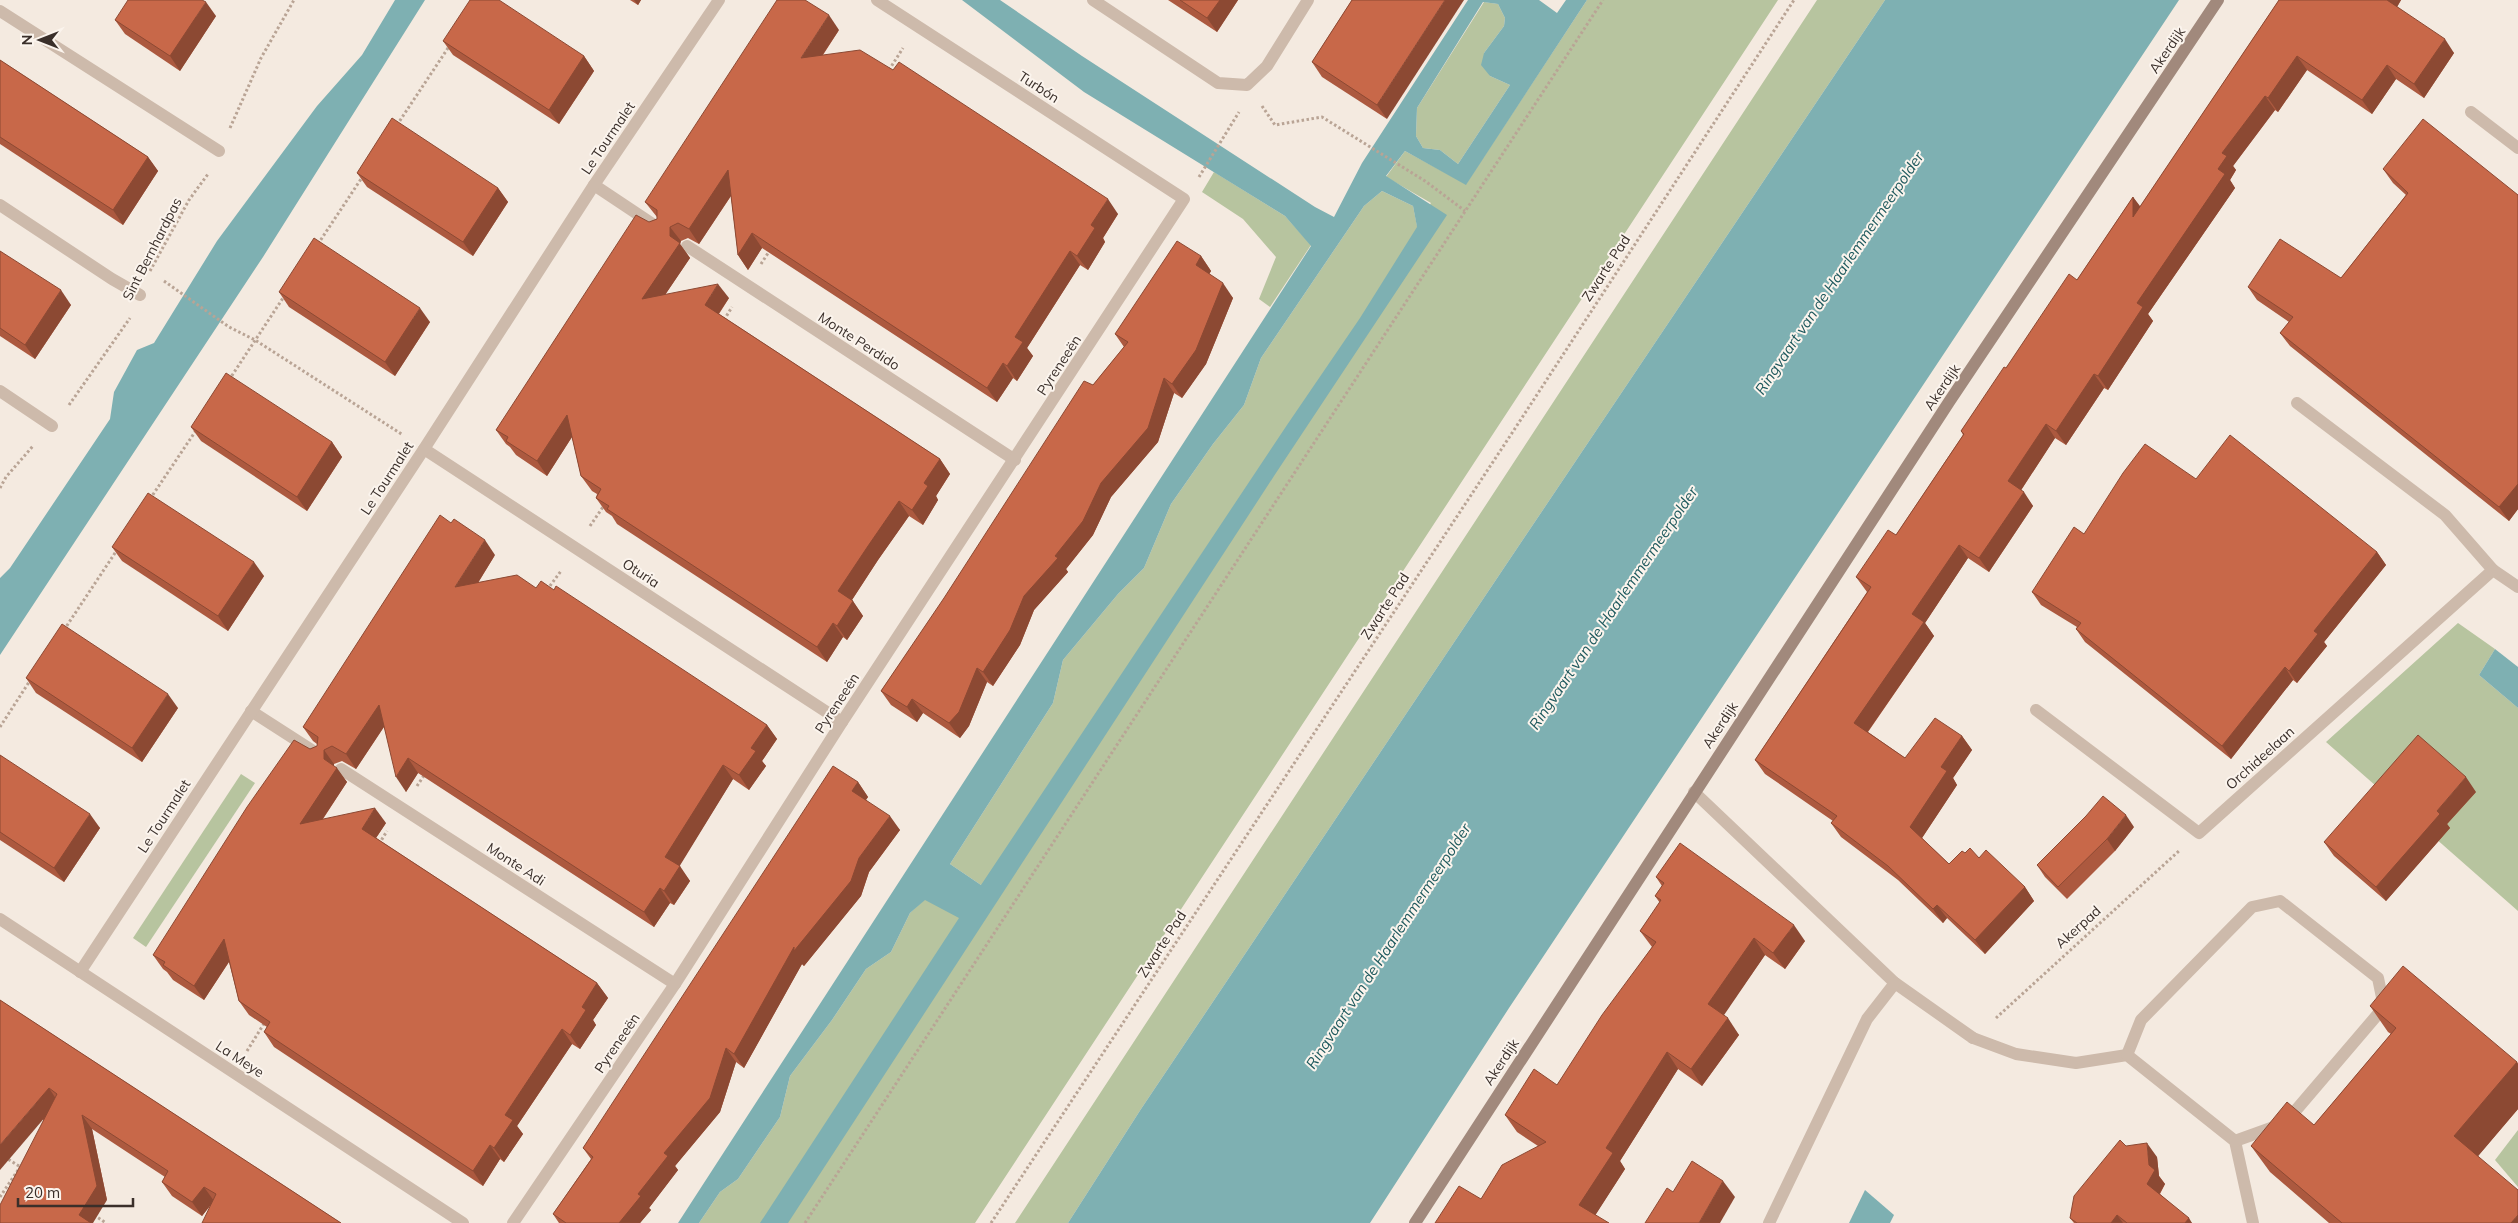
<svg xmlns="http://www.w3.org/2000/svg" width="2518" height="1223" font-family="Mulish,sans-serif">
<style>
.green{fill:#b7c49f}
.water{fill:#7eb0b2;fill-rule:evenodd}
.lines{fill:none;stroke-linecap:round;stroke-linejoin:round}
.path{stroke:#b9a495;stroke-width:3;stroke-dasharray:2.5 2.5;stroke-linecap:butt}
.lane{stroke:#cdbaab;stroke-width:12}
.street{stroke:#cdbaab;stroke-width:12}
.secondary{stroke:#a1897c;stroke-width:12}
.wall{fill:#ac593f}
.shaded-wall{fill:#8c4933}
.building{fill:#c86849;stroke:#8c4933}
.labels{text-anchor:middle;dominant-baseline:central;stroke-width:4;stroke-linejoin:round;paint-order:stroke}
.street-label{font-size:14px;fill:#3a2f2a;stroke:#fbf4ed}
.water-label{font-size:15px;font-style:italic;fill:#1e595d;stroke:#fbf4ed}
</style>
<rect width="100%" height="100%" fill="#f4eae0"/>
<g class="green">
<path d="M1587,0H1778L975,1223H699L720,1192L738,1179L780,1117L790,1076L832,1020L866,969L891,952L910,913L924,900L981,885L950,864L1053,703L1063,660L1118,594L1144,568L1171,504L1213,444L1244,405L1261,358L1364,206L1382,191L1413,206L1417,226L1431,203L1386,177L1405,151L1466,184Z"/>
<path d="M1817,0H1885L1141,1109L1068,1223H1015Z"/>
<path d="M1484,2L1498,4L1505,18L1504,26L1484,53L1490,76L1510,85L1458,164L1440,150L1423,148L1416,136L1417,108Z"/>
<path d="M1214,172L1285,216L1311,245L1270,307L1259,299L1276,257L1243,219L1202,192Z"/>
<path d="M2458,623L2495,649L2479,675L2518,708V911L2326,742Z"/>
<path d="M241,774L255,783L146,947L133,938Z"/>
<path d="M2518,1130V1187L2495,1160Z"/>
</g>
<g class="water">
<path d="M395,0H425L263,257L0,655V578L10,568L110,419L114,392L137,350L154,343L217,241L317,106L362,55Z"/>
<path d="M962,0H1000L1082,56L1315,207L1334,217L1362,163L1468,0H1539L1557,13L1566,0H1587L1466,185L1405,151L1386,176L1447,215L1274,476L788,1223H760L959,918L925,900L910,913L891,952L866,969L832,1020L790,1076L780,1117L738,1179L720,1192L699,1223H678L1311,246L1285,216L1084,92ZM1483,2L1498,4L1505,18L1504,26L1484,53L1481,65L1490,76L1510,85L1458,164L1440,150L1423,148L1416,136L1417,108ZM1382,191L1413,206L1417,227L1360,318L1287,425L981,885L950,864L1053,703L1063,660L1118,594L1144,568L1171,504L1213,444L1244,405L1261,358L1364,206Z"/>
<path d="M1885,0H2179L1509,1008L1370,1223H1068L1141,1109Z"/>
<path d="M2495,649L2518,667V708L2479,675Z"/>
<path d="M1865,1190L1894,1215L1890,1223H1849Z"/>
</g>
<g class="lines">
<g class="path">
<path d="M889,70L903,48"/>
<path d="M1262,106L1275,125L1322,117L1425,181L1465,211"/>
<path d="M397,125L450,45"/>
<path d="M230,128L261,58L294,0"/>
<path d="M1199,177L1239,112"/>
<path d="M318,244L363,176"/>
<path d="M761,264L770,250"/>
<path d="M150,271L189,200L208,174"/>
<path d="M164,281L229,327L255,340L403,435"/>
<path d="M724,320L732,307"/>
<path d="M229,380L285,295"/>
<path d="M69,405L130,318"/>
<path d="M0,488L6,477L33,446"/>
<path d="M150,499L197,429"/>
<path d="M590,526L605,504"/>
<path d="M547,590L561,571"/>
<path d="M64,630L117,550"/>
<path d="M0,727L31,679"/>
<path d="M417,786L425,774"/>
<path d="M379,844L387,831"/>
<path d="M1996,1018L2180,850"/>
<path d="M247,1051L265,1022"/>
<path d="M0,1154L22,1168"/>
<path d="M0,1197L20,1167"/>
<path d="M94,1215L106,1223"/>
<path d="M805,1223L1603,0"/>
<path d="M991,1223L1514,430L1794,0"/>
</g>
<g class="lane">
<path d="M1973,1038L2016,1054L2076,1063L2127,1055L2235,1141L2253,1223"/>
<path d="M2127,1055L2141,1020L2252,907L2280,901L2378,978L2384,1007L2285,1123L2235,1141"/>
</g>
<g class="street">
<path d="M1093,0L1218,83L1247,85L1267,66L1308,0"/>
<path d="M0,11L219,151"/>
<path d="M2471,112L2518,148"/>
<path d="M594,185L660,229"/>
<path d="M0,205L112,279L140,295"/>
<path d="M687,246L1015,460"/>
<path d="M0,391L52,426"/>
<path d="M2297,403L2445,515L2493,570"/>
<path d="M424,449L842,722"/>
<path d="M2036,710L2199,833L2493,570L2518,587"/>
<path d="M251,711L321,756"/>
<path d="M341,769L675,984"/>
<path d="M1694,792L1895,983L1973,1038"/>
<path d="M0,919L463,1223"/>
<path d="M80,972L424,449L594,185L719,0"/>
<path d="M513,1223L675,984L842,722L1184,199L877,0"/>
<path d="M1769,1223L1867,1019L1895,983"/>
</g>
<path class="secondary" d="M1415,1223L1949,402L2218,0"/>
</g>
<g class="wall">
<path d="M630,0H641L638,5Z"/>
<path d="M1168,0H1238L1217,32Z"/>
<path d="M1352,0L1387,119L1322,77L1312,62Z"/>
<path d="M2279,0H2401L2397,7L2454,53L2424,98L2396,79L2372,114L2307,70L2278,112L2275,110L2233,166L2236,170L2230,180L2235,188L2148,314L2153,321L2108,390L2104,388L2066,445L2055,438L2021,490L2033,506L1989,572L1968,558L1925,623L1934,636L1868,732L1905,758L1962,736L1972,750L1953,778L1957,785L1922,838L1949,864L1965,853L1979,858L2025,887L2034,901L1985,954L1947,918L1943,923L1898,880L1841,837L1831,823L1833,821L1765,774L1755,760L1867,592L1856,577L1896,535L1963,435L1961,431L2006,368L2077,280L2133,197L2140,207Z"/>
<path d="M216,16L180,71L125,34L115,20Z"/>
<path d="M839,30L823,55L1118,214L1103,238L1105,242L1088,270L1080,265L1027,348L1033,356L1017,381L1013,378L997,402L762,248L748,270L738,255L731,196L699,244L688,238L681,241L680,244L690,258L665,295L729,298L719,314L940,459L950,474L936,496L938,500L923,525L909,516L878,560L852,600L863,616L847,640L843,637L827,662L617,524L612,516L606,512L596,498L597,494L592,491L581,476L572,437L547,476L516,455L510,447L506,444L496,430L649,222L657,219V217L645,202Z"/>
<path d="M443,41L584,56L594,71L559,124L453,55Z"/>
<path d="M0,60L148,157L158,171L123,225L0,144Z"/>
<path d="M2383,169L2518,195V509L2509,521L2290,346L2280,333L2289,322L2257,300L2248,287L2341,278L2406,195L2393,183Z"/>
<path d="M357,173L498,188L508,202L473,256L367,187Z"/>
<path d="M0,251L71,305L35,359L0,336Z"/>
<path d="M1201,256L1211,271L1209,274L1233,298L1206,364L1182,398L1174,393L1158,442L1111,497L1093,535L1066,569L1068,572L1034,610L1020,645L993,686L987,682L969,726L960,738L923,713L917,722L891,705L881,691L1093,385L1124,347L1115,334Z"/>
<path d="M279,292L430,322L395,376L289,307Z"/>
<path d="M191,427L332,442L342,457L307,511L201,441Z"/>
<path d="M2196,479L2377,552L2386,565L2324,642L2327,646L2297,683L2293,680L2231,759L2085,642L2076,629L2077,627L2041,605L2032,592Z"/>
<path d="M112,547L264,576L228,631L122,561Z"/>
<path d="M495,555L478,583L536,588L767,725L777,739L762,761L766,766L749,790L733,779L679,866L690,881L674,905L670,903L654,927L418,773L406,792L384,727L356,769L342,761L334,764V766L347,782L323,819L386,823L376,838L597,983L608,998L593,1020L596,1025L580,1049L572,1044L517,1126L523,1134L504,1162L500,1159L483,1186L274,1047L264,1032L267,1027L249,1015L239,1001L229,962L204,1000L173,980L167,972L163,969L153,955L310,749L317,746V744L313,741L303,727Z"/>
<path d="M26,678L178,708L142,762L36,693Z"/>
<path d="M0,755L100,828L64,882L0,840Z"/>
<path d="M858,782L868,797L866,800L900,830L869,872L861,896L804,966L802,964L744,1068L736,1062L720,1112L675,1166L678,1170L649,1208L651,1210L640,1223H559L553,1214L591,1159L583,1148Z"/>
<path d="M2476,792L2447,824L2450,828L2386,901L2334,856L2324,842Z"/>
<path d="M2134,827L2115,851L2067,899L2045,877L2037,865Z"/>
<path d="M1656,877L1805,941L1785,969L1765,955L1723,1015L1739,1035L1702,1086L1678,1069L1620,1161L1625,1169L1595,1215L1481,1199L1538,1146L1517,1132L1505,1115L1557,1085L1652,947L1640,931L1660,903L1655,896L1662,886Z"/>
<path d="M0,1000L341,1223L212,1203L202,1216L172,1196L162,1182L165,1177L92,1129L107,1200L43,1120Z"/>
<path d="M2370,1006L2517,1062L2518,1064V1109L2478,1156L2518,1223H2329L2270,1172L2251,1146L2314,1125L2391,1034L2388,1032Z"/>
<path d="M2126,1146L2157,1157L2159,1176L2165,1184L2160,1194L2192,1223H2074L2070,1218Z"/>
</g>
<g class="shaded-wall">
<path d="M634,0H641L638,5Z"/>
<path d="M1220,0H1238L1217,32L1207,18Z"/>
<path d="M1445,0H1464L1387,119L1377,105Z"/>
<path d="M2385,0H2401L2394,12Z"/>
<path d="M206,2L216,16L180,71L170,56Z"/>
<path d="M829,15L839,30L811,72L801,58Z"/>
<path d="M2445,39L2454,53L2424,98L2414,84Z"/>
<path d="M584,56L594,71L559,124L549,110Z"/>
<path d="M2297,56L2307,70L2278,112L2268,98Z"/>
<path d="M2387,65L2396,79L2372,114L2362,100Z"/>
<path d="M2265,96L2275,110L2233,166L2236,170L2230,180L2235,188L2148,314L2153,321L2108,390L2098,376L2137,303L2218,169L2222,153Z"/>
<path d="M148,157L158,171L123,225L113,210Z"/>
<path d="M728,170L738,185L699,244L689,229Z"/>
<path d="M498,188L508,202L473,256L463,242Z"/>
<path d="M2133,197L2143,210L2133,217Z"/>
<path d="M1108,199L1118,214L1103,238L1105,242L1088,270L1077,256L1091,225Z"/>
<path d="M670,227L681,241L680,244L690,258L652,314L642,299L670,236Z"/>
<path d="M752,233L762,248L748,270L738,255Z"/>
<path d="M1070,251L1080,265L1027,348L1033,356L1017,381L1007,366L1015,337Z"/>
<path d="M1201,256L1211,271L1206,280L1196,265Z"/>
<path d="M1223,283L1233,298L1206,364L1182,398L1172,384Z"/>
<path d="M718,284L729,298L715,319L705,305Z"/>
<path d="M61,290L71,305L35,359L25,345Z"/>
<path d="M420,308L430,322L395,376L385,362Z"/>
<path d="M1003,363L1013,378L997,402L987,388Z"/>
<path d="M2094,374L2104,388L2066,445L2056,431Z"/>
<path d="M1164,378L1174,393L1158,442L1111,497L1093,535L1066,569L1068,572L1034,610L1020,645L993,686L983,672L1024,596L1055,556L1101,483Z"/>
<path d="M567,415L577,429L547,476L537,461Z"/>
<path d="M2046,424L2055,438L2018,495L2008,481Z"/>
<path d="M332,442L342,457L307,511L297,497Z"/>
<path d="M940,459L950,474L936,496L938,500L923,525L912,510L924,483Z"/>
<path d="M2518,484V509L2509,521L2499,507Z"/>
<path d="M2024,492L2033,506L1989,572L1979,558Z"/>
<path d="M899,501L909,516L878,560L848,606L838,591L868,546Z"/>
<path d="M485,540L495,555L466,602L455,587Z"/>
<path d="M1959,545L1968,558L1925,623L1934,636L1864,737L1854,723L1912,614Z"/>
<path d="M2377,552L2386,565L2324,642L2327,646L2297,683L2289,671L2314,631Z"/>
<path d="M254,562L264,576L228,631L218,616Z"/>
<path d="M853,601L863,616L847,640L837,626Z"/>
<path d="M833,623L843,637L827,662L817,647Z"/>
<path d="M2285,667L2293,680L2231,759L2222,746Z"/>
<path d="M977,668L987,682L969,726L960,738L949,723Z"/>
<path d="M168,694L178,708L142,762L132,748Z"/>
<path d="M912,699L923,713L917,722L907,707Z"/>
<path d="M379,705L389,719L356,769L346,754Z"/>
<path d="M767,725L777,739L762,761L766,766L749,790L739,775L751,748Z"/>
<path d="M1962,736L1972,750L1953,778L1957,785L1920,841L1910,827L1941,767Z"/>
<path d="M324,750L334,764V772L337,768L347,782L310,838L300,824L324,759Z"/>
<path d="M408,758L418,773L406,792L396,777Z"/>
<path d="M723,765L733,779L676,872L665,857Z"/>
<path d="M2466,777L2476,792L2447,824L2450,828L2386,901L2376,887L2437,811Z"/>
<path d="M858,782L868,797L862,805L852,791Z"/>
<path d="M375,808L386,823L372,844L362,829Z"/>
<path d="M90,814L100,828L64,882L54,868Z"/>
<path d="M2126,815L2134,827L2115,851L2107,839Z"/>
<path d="M890,816L900,830L869,872L861,896L804,966L802,964L744,1068L734,1054L794,947Z"/>
<path d="M680,866L690,881L674,905L664,891Z"/>
<path d="M2025,887L2034,901L1985,954L1975,940Z"/>
<path d="M660,888L670,903L654,927L644,912Z"/>
<path d="M1937,905L1947,918L1943,923L1933,909Z"/>
<path d="M1794,925L1805,941L1785,969L1773,953Z"/>
<path d="M1754,938L1765,955L1720,1021L1708,1004Z"/>
<path d="M224,939L234,954L204,1000L194,986Z"/>
<path d="M597,983L608,998L593,1020L596,1025L580,1049L570,1035L582,1007Z"/>
<path d="M1728,1018L1739,1035L1702,1086L1691,1069Z"/>
<path d="M562,1029L572,1044L517,1126L523,1134L504,1162L494,1148L505,1115Z"/>
<path d="M726,1048L736,1062L720,1112L675,1166L678,1170L649,1208L651,1210L640,1223H619L664,1153Z"/>
<path d="M1667,1052L1678,1069L1620,1161L1625,1169L1591,1222L1579,1205L1606,1148Z"/>
<path d="M2517,1062L2518,1064V1109L2473,1162L2454,1136Z"/>
<path d="M49,1088L58,1102L0,1170V1145Z"/>
<path d="M82,1115L92,1129L107,1200L93,1223H85L79,1215Z"/>
<path d="M2147,1143L2157,1157L2159,1176L2165,1184L2157,1198L2147,1184L2149,1165Z"/>
<path d="M490,1145L500,1159L483,1186L473,1171Z"/>
<path d="M1723,1181L1735,1197L1720,1223H1699Z"/>
<path d="M204,1187L214,1201L202,1216L192,1202Z"/>
<path d="M2117,1215L2123,1223H2111Z"/>
<path d="M2518,1215V1223H2511Z"/>
<path d="M2189,1218L2192,1223H2185Z"/>
</g>
<g class="building">
<path d="M128,0H202L206,2L170,56L115,20Z"/>
<path d="M470,0H499L584,56L549,110L443,41Z"/>
<path d="M777,0H805L829,15L801,58L860,50L893,70L899,62L1108,199L1091,225L1095,228L1077,256L1070,251L1015,337L1023,342L1007,366L1003,363L987,388L752,233L738,255L728,170L689,229L678,223L670,227V236L680,243L642,299L718,284L705,305L940,459L924,483L928,486L912,510L899,501L868,546L838,591L853,601L837,626L833,623L817,647L607,509L609,506L596,498L601,489L581,476L567,415L537,461L506,441L508,437L496,430L636,215L649,222L657,219V210L645,202Z"/>
<path d="M1180,0H1220L1207,18Z"/>
<path d="M1352,0H1445L1377,105L1312,62Z"/>
<path d="M2279,0H2387L2445,39L2414,84L2387,65L2362,100L2297,56L2268,98L2265,96L2222,153L2227,156L2218,169L2225,174L2137,303L2143,307L2098,376L2094,374L2056,431L2046,424L2008,481L2024,492L1979,558L1959,545L1912,614L1924,622L1854,723L1905,758L1935,718L1962,736L1941,767L1947,771L1910,827L1949,864L1962,851L1965,853L1970,848L1979,858L1986,850L2025,887L1975,940L1937,905L1933,909L1888,866L1831,823L1837,816L1755,760L1871,587L1856,577L1888,530L1896,535L1964,434L1961,431L2004,367L2006,368L2069,274L2077,280L2133,197V217Z"/>
<path d="M0,60L148,157L113,210L0,137Z"/>
<path d="M392,118L498,188L463,242L357,173Z"/>
<path d="M2423,119L2518,195V484L2499,507L2280,333L2293,317L2248,287L2280,239L2341,278L2408,193L2383,169Z"/>
<path d="M314,238L420,308L385,362L279,292Z"/>
<path d="M1177,241L1201,256L1196,265L1223,283L1196,350L1172,384L1164,378L1148,428L1101,483L1083,521L1055,556L1058,558L1024,596L1010,630L983,672L977,668L959,712L949,723L912,699L907,707L881,691L944,598L1084,381L1093,385L1128,342L1115,334Z"/>
<path d="M0,251L61,290L25,345L0,328Z"/>
<path d="M226,373L332,442L297,497L191,427Z"/>
<path d="M2230,435L2377,552L2314,631L2318,634L2289,671L2285,667L2222,746L2076,629L2081,623L2032,592L2074,527L2084,534L2123,473L2145,444L2196,479Z"/>
<path d="M148,493L254,562L218,616L112,547Z"/>
<path d="M440,515L451,523L454,519L485,540L455,587L517,575L536,588L541,581L554,590L556,586L767,725L751,748L756,751L739,775L723,765L665,857L680,866L664,891L660,888L644,912L408,758L396,777L379,705L346,754L332,746L324,750V759L337,768L300,824L375,808L362,829L597,983L582,1007L586,1010L570,1035L562,1029L505,1115L513,1120L494,1148L490,1145L473,1171L264,1032L270,1022L239,1001L224,939L194,986L163,965L165,962L153,955L247,807L294,740L310,749L317,746L318,737L303,727Z"/>
<path d="M62,624L168,694L132,748L26,678Z"/>
<path d="M2418,735L2466,777L2437,811L2440,814L2376,887L2324,842Z"/>
<path d="M0,755L90,814L54,868L0,832Z"/>
<path d="M833,766L858,782L852,791L890,816L859,858L851,881L794,951V947L734,1054L726,1048L710,1098L664,1153L668,1156L638,1194L641,1196L619,1223H566L553,1214L593,1157L583,1148Z"/>
<path d="M2103,796L2126,815L2107,839L2058,887L2037,865L2086,816Z"/>
<path d="M1680,843L1794,925L1773,953L1754,938L1708,1004L1728,1018L1691,1069L1667,1052L1606,1148L1613,1153L1579,1205L1609,1223H1435L1459,1186L1481,1199L1502,1165L1546,1142L1505,1115L1534,1069L1557,1085L1602,1015L1656,942L1640,931L1661,900L1655,896L1664,883L1656,877Z"/>
<path d="M2403,966L2517,1062L2454,1136L2518,1190V1215L2511,1223H2342L2251,1146L2287,1102L2314,1125L2396,1028L2370,1006Z"/>
<path d="M0,1000L341,1223H202L216,1194L204,1187L192,1202L162,1182L168,1171L82,1115L97,1186L79,1215L91,1223H0V1205L57,1094L49,1088L0,1145Z"/>
<path d="M2120,1140L2126,1146L2147,1143L2149,1165L2155,1170L2147,1184L2189,1218L2185,1223H2127L2117,1215L2111,1223H2077L2070,1218L2074,1196Z"/>
<path d="M1692,1161L1723,1181L1699,1223H1645L1667,1188L1673,1192Z"/>
</g>
<g class="labels">
<g class="street-label">
<text transform="translate(2167 50) rotate(-56)">Akerdijk</text>
<text transform="translate(1039 87) rotate(33)">Turbón</text>
<text transform="translate(608 138) rotate(-56)">Le Tourmalet</text>
<text transform="translate(152 249) rotate(-63)">Sint Bernhardpas</text>
<text transform="translate(1606 268) rotate(-57)">Zwarte Pad</text>
<text transform="translate(859 341) rotate(33)">Monte Perdido</text>
<text transform="translate(1059 365) rotate(-57)">Pyreneeën</text>
<text transform="translate(1942 387) rotate(-56)">Akerdijk</text>
<text transform="translate(387 478) rotate(-57)">Le Tourmalet</text>
<text transform="translate(641 573) rotate(33)">Oturia</text>
<text transform="translate(1385 606) rotate(-57)">Zwarte Pad</text>
<text transform="translate(837 703) rotate(-57)">Pyreneeën</text>
<text transform="translate(1720 725) rotate(-57)">Akerdijk</text>
<text transform="translate(2260 758) rotate(-42)">Orchideelaan</text>
<text transform="translate(164 816) rotate(-57)">Le Tourmalet</text>
<text transform="translate(516 864) rotate(33)">Monte Adi</text>
<text transform="translate(2078 927) rotate(-42)">Akerpad</text>
<text transform="translate(1162 944) rotate(-57)">Zwarte Pad</text>
<text transform="translate(617 1043) rotate(-56)">Pyreneeën</text>
<text transform="translate(240 1059) rotate(33)">La Meye</text>
<text transform="translate(1501 1062) rotate(-57)">Akerdijk</text>
</g>
<g class="water-label">
<text transform="translate(1839 273) rotate(-56)">Ringvaart van de Haarlemmermeerpolder</text>
<text transform="translate(1613 608) rotate(-56)">Ringvaart van de Haarlemmermeerpolder</text>
<text transform="translate(1388 946) rotate(-57)">Ringvaart van de Haarlemmermeerpolder</text>
</g>
</g>
<g transform="translate(40 40) rotate(270)" stroke="#fbf4ed" stroke-width="4" paint-order="stroke">
<path d="M0-4L9 19L0 12L-9 19Z" fill="#3a2f2a"/>
<text y="-8" font-size="14" font-weight="bold" text-anchor="middle" fill="#3a2f2a">N</text>
</g>
<path d="M18 1198v8h115v-8" fill="none" stroke="#3a2f2a" stroke-width="2.5"/>
<text x="25" y="1198" font-size="15" fill="#3a2f2a" stroke="#fbf4ed" stroke-width="4" paint-order="stroke">20 m</text>
</svg>
